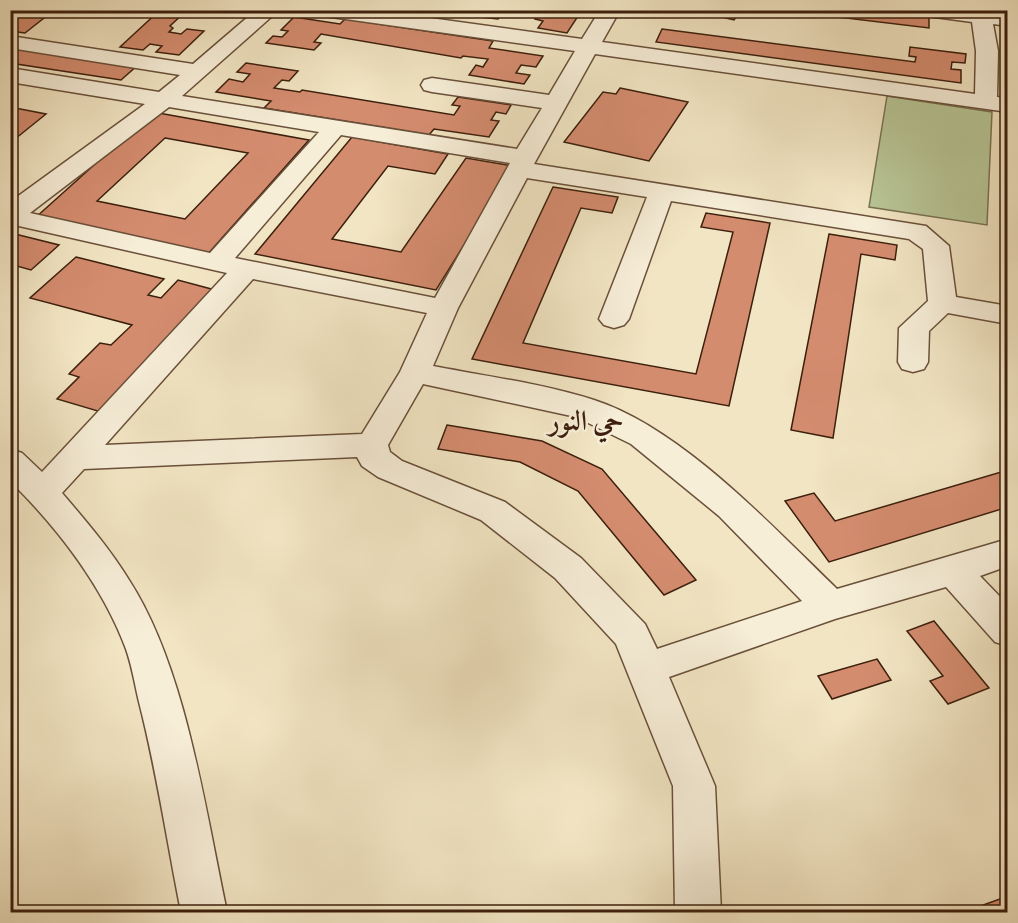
<svg xmlns="http://www.w3.org/2000/svg" width="1018" height="923" font-family="'Sorts Mill Goudy',Amiri,serif">
<style>
.green{fill:#b8c596;stroke:#7a7252;stroke-width:1.5}
.building{fill:#d48c6f;stroke:#3c1f0d;stroke-width:1.5;fill-rule:evenodd}
.lines{fill:none;stroke-linecap:round;stroke-linejoin:round}
.minor-casing{stroke:#6a503a;stroke-width:3}
.minor{fill:#f7eed8;fill-rule:evenodd}
.labels{text-anchor:middle;dominant-baseline:central;stroke-width:5;stroke-linejoin:round;paint-order:stroke}
.district-label{font-size:28px;font-weight:bold;fill:#3c1f0d;stroke:#f7eed8}
</style>
<rect width="100%" height="100%" fill="#f2e5c3"/>
<filter id="stains"><feTurbulence type="fractalNoise" baseFrequency=".00333" numOctaves="4"/><feColorMatrix values="0 0 0 0 .2 0 0 0 0 .09 0 0 0 0 .02 0 0 0 .5 -.17"/></filter>
<radialGradient id="worn" r=".72"><stop offset=".6" stop-color="#630" stop-opacity="0"/><stop offset="1" stop-color="#630" stop-opacity=".3"/></radialGradient>
<path class="green" d="M887,96L992,112L987,225L869,207Z"/>
<g class="building">
<path d="M10,10L28,12L59,10L53,11L25,33L10,31Z"/>
<path d="M160,10H198L186,11L170,26L173,28L169,32L181,34L187,29L204,31L179,55L156,52L162,46L150,44L143,50L120,47Z"/>
<path d="M413,10H503L504,11L498,19Z"/>
<path d="M541,10H582L567,33L538,28L543,21L535,19Z"/>
<path d="M692,10H741L734,20Z"/>
<path d="M779,10H889L929,15V28Z"/>
<path d="M294,17L340,24L345,19L493,41L489,48L543,56L536,67L521,65L516,73L530,75L524,84L469,75L476,65L483,67L488,59L463,56L461,58L321,34L314,42L321,43L314,50L266,43L273,36L282,37L288,31L281,30Z"/>
<path d="M662,29L915,62L916,57L909,56L910,47L966,54L965,63L952,62L951,69L961,70V83L656,42Z"/>
<path d="M1004,33H1008V99L1005,98Z"/>
<path d="M10,44L139,64L121,80L10,63Z"/>
<path d="M246,63L298,71L289,81L282,80L274,88L300,92L302,90L454,115L460,106L452,105L458,97L511,105L506,114L496,112L491,120L499,121L489,137L434,129L429,135L264,108L271,101L216,92L229,79L243,82L250,74L237,72Z"/>
<path d="M620,88L688,102L649,161L564,142L603,92L616,94Z"/>
<path d="M10,107L46,114L10,143Z"/>
<path d="M153,112L309,140L207,255L35,218ZM165,138L248,153L185,219L97,201Z"/>
<path d="M352,137L448,154L435,174L388,166L332,239L401,252L466,158L513,166L436,290L255,254Z"/>
<path d="M553,187L618,197L612,213L581,208L523,343L696,374L733,232L701,227L706,213L770,223L729,406L472,359Z"/>
<path d="M11,233L59,245L31,270L17,266L10,272Z"/>
<path d="M829,234L897,245L895,260L861,254L833,438L791,430Z"/>
<path d="M76,257L164,279L148,295L161,298L178,280L215,290L101,412L57,399L79,377L69,374L100,343L111,345L132,325L30,298Z"/>
<path d="M447,425L542,441L602,469L696,580L664,595L578,491L520,462L438,449Z"/>
<path d="M1008,470V507L829,562L785,501L814,493L835,521Z"/>
<path d="M934,621L989,688L948,704L930,681L943,676L907,631Z"/>
<path d="M877,659L891,680L832,699L818,676Z"/>
<path d="M1008,896V912H964Z"/>
</g>
<g class="lines">
<defs>
<path id="minor" d="M256,10H279L182,96L517,149L542,108L432,92L424,90L421,85L424,80L432,78L549,95L575,51L324,16L314,10H372L582,39L600,10H620L602,42L975,94L976,51L972,22L927,16L917,10H990L1008,14V26L993,24L998,51L997,97L1008,98V112L595,54L534,164L926,226L949,246L956,297L1008,306V324L948,313L929,331L928,362L924,369L913,372L902,369L898,362L899,328L928,301L923,249L909,239L671,201L629,319L624,325L614,328L604,325L599,319L647,197L527,178L458,308L433,366C484,376 545,384 594,400C681,428 772,526 837,589L1008,539V566L980,576L1008,605V646L995,642L946,587L835,619L669,677L715,786L721,912H675L673,786L616,644L555,578L481,520L378,477L362,466L357,457L84,469L62,493C86,521 110,549 129,580C186,668 205,809 227,912H181C167,842 157,772 139,702C135,685 132,666 126,649C103,587 58,528 10,481V449L22,453L42,472L227,273L10,224V202L145,104L10,82V68L159,92L180,75L10,48V36L193,64ZM169,107L319,132L210,253L30,213ZM341,135L510,163L435,298L235,258ZM253,279L427,313L400,372L362,434L105,445ZM423,384L576,417L631,444L719,516L802,601L657,649L645,624L581,558L505,502L402,461L390,452L388,445Z"/>
</defs>
<use href="#minor" class="minor-casing"/>
<use href="#minor" class="minor"/>
</g>
<g class="labels">
<g class="district-label">
<text x="586" y="423">حي النور</text>
</g>
</g>
<rect width="1018" height="923" fill="none" stroke="#f2e5c3" stroke-width="36"/>
<rect x="12" y="12" width="994" height="899" fill="none" stroke="#3c1f0d" stroke-width="3"/>
<rect x="18" y="18" width="982" height="887" fill="none" stroke="#3c1f0d" stroke-width="1.5"/>
<rect width="100%" height="100%" filter="url(#stains)"/>
<rect width="100%" height="100%" fill="url(#worn)"/>
</svg>
